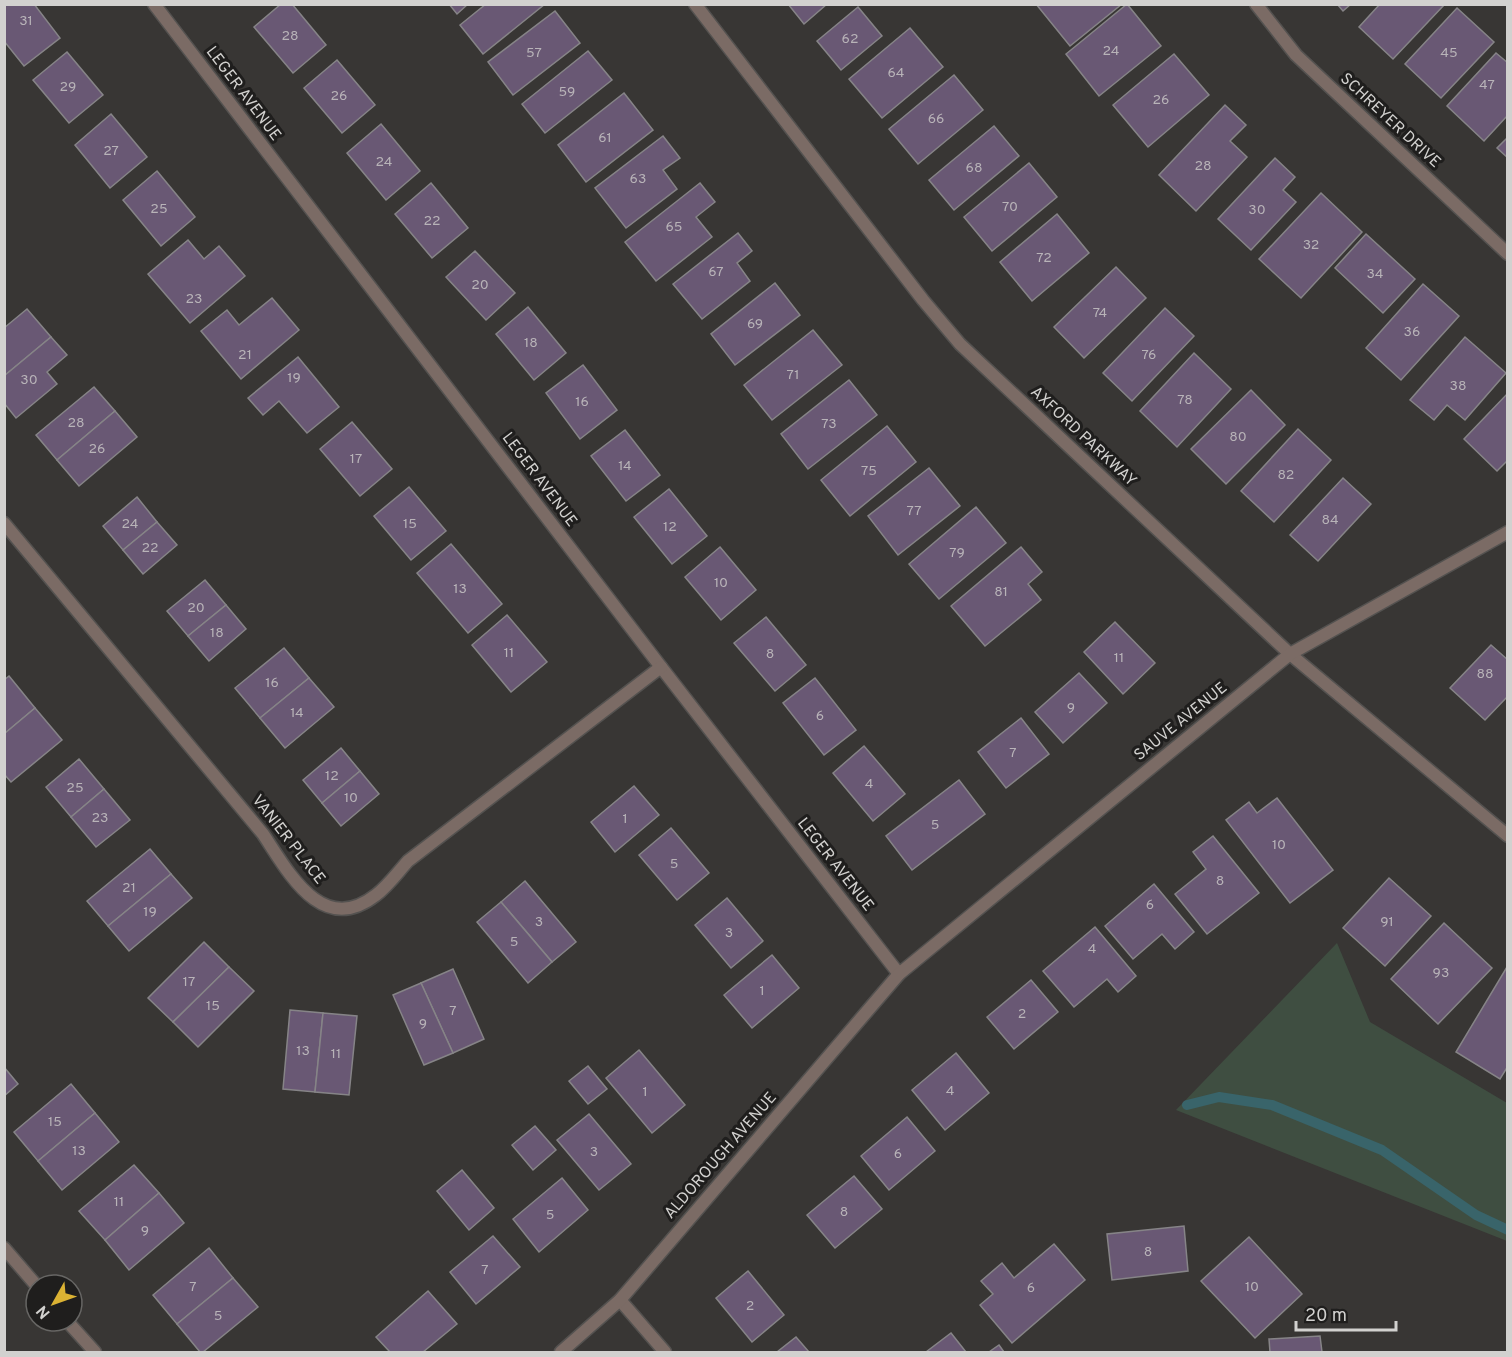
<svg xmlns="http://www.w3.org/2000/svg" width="1512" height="1357" font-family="Overpass,sans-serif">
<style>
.green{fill:#3f4e41}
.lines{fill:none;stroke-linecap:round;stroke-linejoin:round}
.stream{stroke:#39646a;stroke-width:10}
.building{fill:#695874;stroke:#868487;stroke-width:1.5}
.minor-casing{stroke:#545250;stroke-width:15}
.minor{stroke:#7b6b65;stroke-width:12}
.labels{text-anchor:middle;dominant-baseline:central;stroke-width:6;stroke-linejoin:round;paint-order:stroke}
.number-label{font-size:14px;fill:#b8b3b8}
.street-label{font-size:16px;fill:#d2d1cf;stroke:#1f1e1d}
</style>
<rect width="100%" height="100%" fill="#383634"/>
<path class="green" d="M1337,943L1370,1022L1507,1103V1241L1176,1110Z"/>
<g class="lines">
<path class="stream" d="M1187,1105L1219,1097L1272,1105L1382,1150L1476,1215L1508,1230"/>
</g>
<g class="building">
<path d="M5,4H34L60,38L24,66L4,41Z"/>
<path d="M281,4H292L326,45L293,73L254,27Z"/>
<path d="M449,4H468L457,14Z"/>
<path d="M486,4H545L483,54L460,25Z"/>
<path d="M788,4H827L804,24Z"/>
<path d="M1036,4H1122L1070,46Z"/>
<path d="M1127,4L1161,46L1099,96L1066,54Z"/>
<path d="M1337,4H1351L1343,11Z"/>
<path d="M1380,4H1445L1393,59L1359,27Z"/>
<path d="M858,7L882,36L841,70L817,41Z"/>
<path d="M1457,8L1494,42L1441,98L1405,64Z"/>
<path d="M555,11L580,43L513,95L488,62Z"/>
<path d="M910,28L943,67L882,118L849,79Z"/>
<path d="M588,51L612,80L545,133L522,104Z"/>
<path d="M67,52L103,95L69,123L33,80Z"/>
<path d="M1496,53L1508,63V115L1484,141L1447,106Z"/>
<path d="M1174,54L1209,95L1148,147L1113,105Z"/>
<path d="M337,60L375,105L342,133L304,88Z"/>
<path d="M954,75L983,110L918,164L889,129Z"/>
<path d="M624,93L653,130L586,182L558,145Z"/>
<path d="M1225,105L1246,125L1230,141L1247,157L1196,211L1159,175Z"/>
<path d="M111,114L147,157L110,188L75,145Z"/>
<path d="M381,124L420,171L386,200L347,153Z"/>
<path d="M994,126L1019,156L954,210L929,180Z"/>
<path d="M663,136L680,158L663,170L677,189L626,228L595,188Z"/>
<path d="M1508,137V158L1497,148Z"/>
<path d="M1275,158L1295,177L1283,190L1296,202L1251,250L1218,219Z"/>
<path d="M1029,163L1057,197L992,251L964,217Z"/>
<path d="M157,171L195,217L161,246L123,200Z"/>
<path d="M431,183L468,228L432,258L395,214Z"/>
<path d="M700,183L715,202L696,217L712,237L656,281L625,242Z"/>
<path d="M1321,193L1362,232L1301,298L1259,259Z"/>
<path d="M1057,214L1089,253L1032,301L1000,262Z"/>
<path d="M738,233L752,251L737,263L750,281L702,319L673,284Z"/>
<path d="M1366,234L1415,279L1383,313L1335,268Z"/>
<path d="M188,240L204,259L219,246L245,276L190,323L148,274Z"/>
<path d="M475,251L515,293L486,320L446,277Z"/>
<path d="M1116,267L1146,298L1084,358L1054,327Z"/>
<path d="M775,283L800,315L735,365L711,334Z"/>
<path d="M1423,284L1459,316L1401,380L1366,348Z"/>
<path d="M272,298L299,330L241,379L201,331L227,310L239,325Z"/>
<path d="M528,307L566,353L534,380L496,334Z"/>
<path d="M1165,308L1194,336L1132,401L1103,373Z"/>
<path d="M27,309L51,337L4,376V328Z"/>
<path d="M813,330L842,365L772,420L744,385Z"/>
<path d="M51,337L67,355L47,372L57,384L16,418L4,403V376Z"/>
<path d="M1465,337L1506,373L1465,420L1447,405L1434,420L1410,400Z"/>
<path d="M1194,353L1231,389L1177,447L1140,411Z"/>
<path d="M298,357L339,407L307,433L279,401L263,415L248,398Z"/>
<path d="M583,365L617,410L580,439L546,393Z"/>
<path d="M849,380L877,415L808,469L781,434Z"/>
<path d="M94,387L115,411L57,460L36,435Z"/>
<path d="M1251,390L1285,425L1226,484L1191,449Z"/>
<path d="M1508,393V460L1497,471L1464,439Z"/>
<path d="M115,411L137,437L79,486L57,460Z"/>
<path d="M352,422L392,469L360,496L320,449Z"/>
<path d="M887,426L916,462L850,516L821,480Z"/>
<path d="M1298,429L1331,460L1274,522L1241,491Z"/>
<path d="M625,430L660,475L626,501L591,456Z"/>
<path d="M929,468L960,506L898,555L868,516Z"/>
<path d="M1343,478L1371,504L1318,561L1290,535Z"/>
<path d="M409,487L446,531L411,560L374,516Z"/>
<path d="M669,489L707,536L672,564L634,517Z"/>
<path d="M137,497L157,522L123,550L103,526Z"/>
<path d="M976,507L1006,543L939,599L909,564Z"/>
<path d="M157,522L177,545L143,574L123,550Z"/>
<path d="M451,544L502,604L468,633L417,573Z"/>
<path d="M720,547L756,590L721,620L685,577Z"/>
<path d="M1021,547L1042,572L1028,584L1041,600L985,646L951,606Z"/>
<path d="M205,580L226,605L188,636L167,611Z"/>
<path d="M226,605L246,629L209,661L188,636Z"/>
<path d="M507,615L547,662L511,692L472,645Z"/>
<path d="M766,617L806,665L775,691L734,643Z"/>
<path d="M1115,622L1155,663L1123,694L1084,652Z"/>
<path d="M1491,645L1508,660V696L1485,720L1450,688Z"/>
<path d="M284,648L309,678L260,718L235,688Z"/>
<path d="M1079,673L1107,703L1063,743L1035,712Z"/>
<path d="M9,676L35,708L4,734V680Z"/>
<path d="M309,678L334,707L285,748L260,718Z"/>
<path d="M815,678L856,730L824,755L783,703Z"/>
<path d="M35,708L62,740L11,782L4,774V734Z"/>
<path d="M1021,718L1049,754L1006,788L978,752Z"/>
<path d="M864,746L905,794L873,821L833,773Z"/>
<path d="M341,748L360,771L322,803L303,780Z"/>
<path d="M79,759L104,789L71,817L46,787Z"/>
<path d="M360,771L379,794L341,826L322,803Z"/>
<path d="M959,780L985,814L912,870L886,836Z"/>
<path d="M634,786L659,815L615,852L591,822Z"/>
<path d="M104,789L130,820L96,847L71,817Z"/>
<path d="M1277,798L1333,870L1290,903L1226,820L1249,802L1257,813Z"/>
<path d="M671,828L709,873L677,900L639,855Z"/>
<path d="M1213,836L1259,893L1207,934L1175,894L1206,869L1193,852Z"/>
<path d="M150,849L171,874L108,926L87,901Z"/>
<path d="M171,874L192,898L129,951L108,926Z"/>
<path d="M1389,878L1431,916L1385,966L1343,928Z"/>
<path d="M525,881L576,942L552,962L501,902Z"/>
<path d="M1154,884L1194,932L1175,949L1162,934L1133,959L1105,926Z"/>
<path d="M727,898L763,941L731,968L695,925Z"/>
<path d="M501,902L552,962L528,983L477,922Z"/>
<path d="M1444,923L1492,968L1438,1024L1391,979Z"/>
<path d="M1095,927L1136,976L1118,992L1107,979L1074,1007L1043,971Z"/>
<path d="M204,942L229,967L173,1022L148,998Z"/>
<path d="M772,955L799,988L752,1028L724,995Z"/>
<path d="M229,967L254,991L198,1047L173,1022Z"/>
<path d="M1507,967L1508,1066L1500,1079L1456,1052Z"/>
<path d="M453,969L484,1039L453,1053L421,983Z"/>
<path d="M1031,980L1058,1012L1014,1049L987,1017Z"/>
<path d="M421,983L453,1053L424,1065L393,995Z"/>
<path d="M290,1010L323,1013L315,1092L283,1089Z"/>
<path d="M323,1013L357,1016L349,1095L315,1092Z"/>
<path d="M639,1050L685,1105L652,1133L606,1078Z"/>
<path d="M956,1053L989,1093L945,1130L912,1090Z"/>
<path d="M588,1066L607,1089L588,1104L569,1081Z"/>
<path d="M4,1067L18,1084L4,1096Z"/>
<path d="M71,1084L95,1113L38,1161L14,1132Z"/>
<path d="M95,1113L119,1142L62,1190L38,1161Z"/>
<path d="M589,1114L631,1164L599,1190L557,1140Z"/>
<path d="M907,1117L935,1151L889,1190L861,1156Z"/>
<path d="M535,1126L556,1150L533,1170L512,1145Z"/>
<path d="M134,1165L159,1193L105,1240L79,1211Z"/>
<path d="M462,1170L494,1208L469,1230L437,1191Z"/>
<path d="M854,1176L882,1209L835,1248L807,1215Z"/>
<path d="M562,1178L588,1210L539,1252L513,1219Z"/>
<path d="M159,1193L184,1223L129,1270L105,1240Z"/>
<path d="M1184,1226L1188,1271L1112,1280L1107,1234Z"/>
<path d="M493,1236L520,1267L476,1304L450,1272Z"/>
<path d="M1249,1237L1302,1294L1255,1338L1201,1281Z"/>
<path d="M1054,1244L1085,1280L1012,1343L980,1305L993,1294L981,1281L1002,1263L1014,1278Z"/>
<path d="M209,1248L233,1278L177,1324L153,1295Z"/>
<path d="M748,1271L784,1315L752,1342L716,1298Z"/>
<path d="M233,1278L258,1307L203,1352H200L177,1324Z"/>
<path d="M428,1291L457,1324L423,1352H390L376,1337Z"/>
<path d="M951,1333L966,1352H926Z"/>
<path d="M1320,1336L1322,1352H1270L1269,1339Z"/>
<path d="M796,1337L809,1352H777Z"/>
<path d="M999,1345L1004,1352H989Z"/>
</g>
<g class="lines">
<defs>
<g id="minor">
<path d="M154,4L661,667L899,974"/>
<path d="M695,4L923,300L960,344L1290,654L1508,836"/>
<path d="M1256,4L1296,55L1508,254"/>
<path d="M4,523L263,834C289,873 322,937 376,895C388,886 398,872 408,861L661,667"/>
<path d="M4,1248L36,1285"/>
<path d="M620,1300L665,1352"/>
<path d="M67,1321L95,1352"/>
<path d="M561,1352L620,1300L899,974L1290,654L1508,532"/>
</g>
</defs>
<use href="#minor" class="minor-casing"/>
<use href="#minor" class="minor"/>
</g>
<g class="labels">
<g class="number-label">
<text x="26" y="21">31</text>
<text x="290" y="36">28</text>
<text x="850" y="39">62</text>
<text x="1111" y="51">24</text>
<text x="534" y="53">57</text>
<text x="1449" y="53">45</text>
<text x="896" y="73">64</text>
<text x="1487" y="85">47</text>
<text x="68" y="87">29</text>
<text x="567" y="92">59</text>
<text x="339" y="96">26</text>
<text x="1161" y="100">26</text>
<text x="936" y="119">66</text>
<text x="605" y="138">61</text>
<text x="111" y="151">27</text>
<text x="384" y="162">24</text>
<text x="1203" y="166">28</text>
<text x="974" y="168">68</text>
<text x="638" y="179">63</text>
<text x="1010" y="207">70</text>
<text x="159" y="209">25</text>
<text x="1257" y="210">30</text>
<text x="432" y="221">22</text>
<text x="674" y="227">65</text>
<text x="1311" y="245">32</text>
<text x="1044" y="258">72</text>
<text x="716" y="272">67</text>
<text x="1375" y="274">34</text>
<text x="480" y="285">20</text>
<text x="194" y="299">23</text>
<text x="1100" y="313">74</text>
<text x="755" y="324">69</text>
<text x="1412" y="332">36</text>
<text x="531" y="343">18</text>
<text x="245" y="355">21</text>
<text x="1149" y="355">76</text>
<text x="793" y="375">71</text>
<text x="294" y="378">19</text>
<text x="29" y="380">30</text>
<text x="1458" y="386">38</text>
<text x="1185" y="400">78</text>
<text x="582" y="402">16</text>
<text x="76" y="423">28</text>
<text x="829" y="424">73</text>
<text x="1238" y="437">80</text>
<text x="97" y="449">26</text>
<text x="356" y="459">17</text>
<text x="625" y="466">14</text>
<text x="869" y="471">75</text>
<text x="1286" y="475">82</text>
<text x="914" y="511">77</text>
<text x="1330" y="520">84</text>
<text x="130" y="524">24</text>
<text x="410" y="524">15</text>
<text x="670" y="527">12</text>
<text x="150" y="548">22</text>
<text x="957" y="553">79</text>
<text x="721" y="583">10</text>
<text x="460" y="589">13</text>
<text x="1001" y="592">81</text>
<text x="196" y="608">20</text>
<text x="217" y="633">18</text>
<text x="509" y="653">11</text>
<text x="770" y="654">8</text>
<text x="1119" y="658">11</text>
<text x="1485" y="674">88</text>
<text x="272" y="683">16</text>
<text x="1071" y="708">9</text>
<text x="297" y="713">14</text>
<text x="820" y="716">6</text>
<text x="1013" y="753">7</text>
<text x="332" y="776">12</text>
<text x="869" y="784">4</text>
<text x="75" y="788">25</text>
<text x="351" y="798">10</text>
<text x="100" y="818">23</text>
<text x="625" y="819">1</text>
<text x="935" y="825">5</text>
<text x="1279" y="845">10</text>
<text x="674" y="864">5</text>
<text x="1220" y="881">8</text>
<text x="129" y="888">21</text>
<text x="1150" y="905">6</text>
<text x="150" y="912">19</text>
<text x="539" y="922">3</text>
<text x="1387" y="922">91</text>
<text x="729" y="933">3</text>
<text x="514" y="942">5</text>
<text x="1092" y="949">4</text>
<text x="1441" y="973">93</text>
<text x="189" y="982">17</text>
<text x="762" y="991">1</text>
<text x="213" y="1006">15</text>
<text x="453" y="1011">7</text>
<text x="1022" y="1014">2</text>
<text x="423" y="1024">9</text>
<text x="303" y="1051">13</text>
<text x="336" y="1054">11</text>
<text x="950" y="1091">4</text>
<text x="645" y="1092">1</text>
<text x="55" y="1122">15</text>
<text x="79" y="1151">13</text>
<text x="594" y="1152">3</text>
<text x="898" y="1154">6</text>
<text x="119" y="1202">11</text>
<text x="844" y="1212">8</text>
<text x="550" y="1215">5</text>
<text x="145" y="1231">9</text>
<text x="1148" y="1252">8</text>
<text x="485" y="1270">7</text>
<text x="193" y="1287">7</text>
<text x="1252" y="1287">10</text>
<text x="1031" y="1288">6</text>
<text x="750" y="1306">2</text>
<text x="218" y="1316">5</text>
</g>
<g class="street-label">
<text transform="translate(243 94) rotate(53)">LEGER AVENUE</text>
<text transform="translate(1390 121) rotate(43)">SCHREYER DRIVE</text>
<text transform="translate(1083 437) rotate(43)">AXFORD PARKWAY</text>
<text transform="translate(539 480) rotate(53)">LEGER AVENUE</text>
<text transform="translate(1181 722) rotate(-39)">SAUVE AVENUE</text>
<text transform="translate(288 840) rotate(52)">VANIER PLACE</text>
<text transform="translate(835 865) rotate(52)">LEGER AVENUE</text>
<text transform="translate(721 1156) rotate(-49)">ALDOROUGH AVENUE</text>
</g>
</g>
<rect width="1512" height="1357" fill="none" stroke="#d2d1cf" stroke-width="12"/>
<g transform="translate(54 1303) rotate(230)"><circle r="28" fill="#1f1e1d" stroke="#676664" stroke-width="1.5"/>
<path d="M0-4.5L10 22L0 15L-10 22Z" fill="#dbb233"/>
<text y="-9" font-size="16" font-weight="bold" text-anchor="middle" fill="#d2d1cf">N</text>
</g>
<path d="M1296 1321v9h100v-9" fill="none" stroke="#d2d1cf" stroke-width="3"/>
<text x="1305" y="1321" font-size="18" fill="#d2d1cf" stroke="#1f1e1d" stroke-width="4.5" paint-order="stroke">20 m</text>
</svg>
